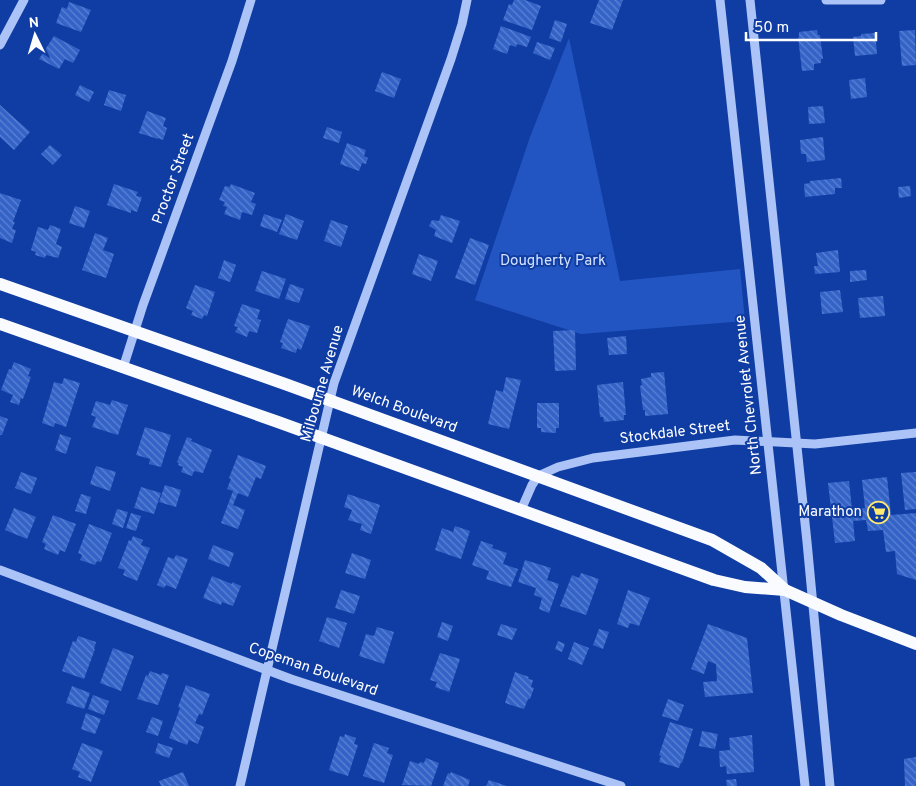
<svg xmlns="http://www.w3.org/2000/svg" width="916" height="786" font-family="Overpass,sans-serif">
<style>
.green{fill:#2355c2}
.building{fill:url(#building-back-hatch)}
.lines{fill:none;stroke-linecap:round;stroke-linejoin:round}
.minor{stroke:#abc3f6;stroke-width:9}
.major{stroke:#fafbff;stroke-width:12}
.labels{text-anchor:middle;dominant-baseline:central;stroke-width:4;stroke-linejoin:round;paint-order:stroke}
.street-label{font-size:15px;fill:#fff;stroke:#103da3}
.park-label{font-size:15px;fill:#d4e2fe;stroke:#103da3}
.poi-label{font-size:15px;fill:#fff;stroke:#103da3;text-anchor:end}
</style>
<defs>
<pattern id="building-back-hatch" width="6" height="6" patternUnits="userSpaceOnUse" patternTransform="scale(1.25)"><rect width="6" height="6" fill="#3463c8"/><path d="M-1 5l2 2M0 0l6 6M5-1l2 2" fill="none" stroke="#5d82d3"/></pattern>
</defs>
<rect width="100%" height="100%" fill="#103da3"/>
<path class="green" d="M569,38L620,281L740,269L745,321L581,334L475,300L530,137Z"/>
<g class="building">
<path d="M514,0H525L541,6L532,30L503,20L509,4L512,5Z"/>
<path d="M599,0H623L612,30L590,23Z"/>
<path d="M69,2L91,10L81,32L56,23L62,7L67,9Z"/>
<path d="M555,20L567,24L561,42L549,38Z"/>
<path d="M501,26L531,37L527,47L517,44L516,47L510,45L507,54L493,49Z"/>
<path d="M817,30L818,35H820L823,59H821V63L814,64V70L802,71L798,37H799V32Z"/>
<path d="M915,30L916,65L902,66L899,31Z"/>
<path d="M875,33L877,54L855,56L853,37L861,36V34Z"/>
<path d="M54,36L80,50L73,63L65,59L59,69L39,59Z"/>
<path d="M537,42L555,48L550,60L533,53Z"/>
<path d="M382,72L401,79L394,98L375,91Z"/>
<path d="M865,78L867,97L851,99L849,80Z"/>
<path d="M80,85L94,92L89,102L75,95Z"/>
<path d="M109,90L126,95L121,111L104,105Z"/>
<path d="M0,105L30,132L14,150L0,137Z"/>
<path d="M823,106L825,123L809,124L808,107Z"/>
<path d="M147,111L166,118L163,126L167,128L163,140L158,138V139L139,133Z"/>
<path d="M327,127L342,132L339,143L323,138Z"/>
<path d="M823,137L825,160L807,162L806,154H801L800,140Z"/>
<path d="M347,143L366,150L364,156L368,158L366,164L362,163L359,171L340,164Z"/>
<path d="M50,145L62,155L53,165L41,154Z"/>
<path d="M841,178L842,188H835V194L805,197L804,184L810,183V181Z"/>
<path d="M114,184L138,192L136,196L142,197L137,212L131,210V213L107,205Z"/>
<path d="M231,184L255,193L251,202L256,204L252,215L242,212L240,220L224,214L227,207L223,206L225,202L219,200L225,186L230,187Z"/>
<path d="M910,186L911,196L899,198L898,187Z"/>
<path d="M0,193L21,200L13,222H15L12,229L16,230L12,243L0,238Z"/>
<path d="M75,206L90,211L84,228L69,223Z"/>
<path d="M264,214L282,220L277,232L260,226Z"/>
<path d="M286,214L304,221L297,240L279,234Z"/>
<path d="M441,215L460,221L452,243L434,236L436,230L429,226L432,220L439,221Z"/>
<path d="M331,220L348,226L341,247L324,241Z"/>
<path d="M50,225L61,229L56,244L62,247L58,258L46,255L45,258L35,255L36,252L31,250L38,227L48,230Z"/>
<path d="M95,233L108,238L103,250L114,254L106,278L82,270Z"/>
<path d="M470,238L489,245L475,285L455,278Z"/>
<path d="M838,250L840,272L815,274L814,266H818L816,253Z"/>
<path d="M419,254L438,261L431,281L412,274Z"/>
<path d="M224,260L236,265L230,282L218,278Z"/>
<path d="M866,270L867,280L850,282V271Z"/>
<path d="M262,271L286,279L279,299L255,291Z"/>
<path d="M290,284L304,289L299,303L285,299Z"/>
<path d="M195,285L215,292L207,316L204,315L202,319L191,315L193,311L186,308Z"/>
<path d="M840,290L843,312L822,314L820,292Z"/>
<path d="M883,296L885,316L860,318L858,298Z"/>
<path d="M242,304L260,310L257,319L261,320L257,333L249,331L247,337L235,332L238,327L234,326Z"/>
<path d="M288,319L310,326L301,350L297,348L296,353L281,348L283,343L280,342Z"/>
<path d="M575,330L576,370L555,371L553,331Z"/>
<path d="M626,336L627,354L609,355L607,338Z"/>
<path d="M14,362L31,369L28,376L31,377L23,399L21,398L19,405L10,402L13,395L1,390L9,369L11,370Z"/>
<path d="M664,372L668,414L645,416V410H643L640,386L642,385L641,379L651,377V373Z"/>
<path d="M506,377L521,380L509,429L488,424L496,390L503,392Z"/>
<path d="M64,378L80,383L66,427L55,423L54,427L42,423L54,382L62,384Z"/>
<path d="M623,382L626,415H624V420L604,422L603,417H600L597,385Z"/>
<path d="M112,400L128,405L118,435L92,427L96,417L91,415L96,401L110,405Z"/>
<path d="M537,403H559V428H556V433L541,432V428H537Z"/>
<path d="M0,416L8,419L2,435H0Z"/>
<path d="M145,427L171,435L161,467L149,464L150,459L136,455Z"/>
<path d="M60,434L71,438L66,454L55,450Z"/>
<path d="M187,437L192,439L191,441L212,450L203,473L194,471L192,476L181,472L183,467L178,465L179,463L177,462Z"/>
<path d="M238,455L266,466L261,479L256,477L248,497L238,493L233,505L245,510L238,529L221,523L233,491L227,489L231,479L229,478Z"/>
<path d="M96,466L116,472L110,491L90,484Z"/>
<path d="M21,472L37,478L31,494L15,488Z"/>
<path d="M916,472V509L905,510L901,473Z"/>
<path d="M887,477L891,515L916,513V580L897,574L895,551L886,552L883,530L868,531L866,520L853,521L855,541L835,543L828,483L849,481L852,509L865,508L862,480Z"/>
<path d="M165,485L181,490L176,507L159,502Z"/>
<path d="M141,487L161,493L154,514L134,508Z"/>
<path d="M81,494L91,497L86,514L75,511Z"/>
<path d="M348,494L380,505L371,534L360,530L362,524L348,520L352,510L344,507Z"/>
<path d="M14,508L36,517L27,539L5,530Z"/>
<path d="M117,509L128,512L123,528L112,524Z"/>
<path d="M131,513L141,516L136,531L126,528Z"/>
<path d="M53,515L76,524L65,552L60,550L58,555L44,549L46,544L42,542Z"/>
<path d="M89,524L112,533L101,562L97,561L95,565L80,560L82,555L78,553Z"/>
<path d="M455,526L470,531L461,559L435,550L442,528L453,532Z"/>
<path d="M133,536L143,540L141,545L150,548L137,581L123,575L125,570L118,568L129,540L131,541Z"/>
<path d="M481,541L493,545L492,548L507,553L503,564L518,569L511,587L486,579L489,571L472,565Z"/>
<path d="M213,545L234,553L229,567L208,559Z"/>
<path d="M352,553L371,560L365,579L345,573Z"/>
<path d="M176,555L188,559L176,589L166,585L164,588L157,585L168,557L174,559Z"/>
<path d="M525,560L551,568L547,580L559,584L549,613L539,609L542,598L534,595L536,588L518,582Z"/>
<path d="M581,573L599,579L586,615L560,606L572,575L579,578Z"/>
<path d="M212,576L232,584V582L241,586L233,606L222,602L221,605L203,598Z"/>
<path d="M341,590L360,596L354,614L335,608Z"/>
<path d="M628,590L650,598L639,626L630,623L628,628L617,624Z"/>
<path d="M327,617L347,623L339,648L319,641Z"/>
<path d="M442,622L453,626L448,641L437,637Z"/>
<path d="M501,624L517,629L512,640L497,635Z"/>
<path d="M708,624L747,638L753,693L705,697L703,682L717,681L716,664L708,661L704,674L691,669Z"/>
<path d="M377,627L394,632L384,664L359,656L366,634L374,636Z"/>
<path d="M599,629L609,632L603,649L593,645Z"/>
<path d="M78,636L96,642L94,649H95L84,679L62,671L73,641L76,642Z"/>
<path d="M558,641L565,644L562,652L555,649Z"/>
<path d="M574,642L589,648L582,665L568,659Z"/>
<path d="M113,648L134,656L121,691L100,683Z"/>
<path d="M440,653L460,659L449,692L435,687L437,682L430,680Z"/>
<path d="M150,671L161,675L162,673L169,675L158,705L137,699L146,675L148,676Z"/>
<path d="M515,672L529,677L528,679L533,680L531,687L534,688L530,699H528L524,709L505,703Z"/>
<path d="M186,685L210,694L202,715L199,714L195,723L204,727L198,744L189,740L187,745L169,738L180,708L178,707Z"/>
<path d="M72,686L90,693L84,709L66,703Z"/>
<path d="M93,695L109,701L104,715L88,709Z"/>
<path d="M668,699L684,705L678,721L662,716Z"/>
<path d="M86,713L101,719L95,734L81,729Z"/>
<path d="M152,717L163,721L158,736L146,732Z"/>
<path d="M670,722L693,729L682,763L681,762L679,768L659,762L661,756L659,755Z"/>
<path d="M702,731L718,734L715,749L699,746Z"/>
<path d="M345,734L356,738L354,744L358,745L348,776L329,770L340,736L344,737Z"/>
<path d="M752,735L754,772L727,774L726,766L720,767L719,751L730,750L729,738Z"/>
<path d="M82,743L103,751L91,782L78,777L80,772L72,769Z"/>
<path d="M158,743L173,748L169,758L155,753Z"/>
<path d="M374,743L389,748L387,753L393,755L384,783L363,776Z"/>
<path d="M916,757V786H905L904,759Z"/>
<path d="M426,758L439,763L431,786L402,785L410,761L419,764L420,762L424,763Z"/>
<path d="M183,772L189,786H161L159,781Z"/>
<path d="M451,772L470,780L468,786H443L448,773L450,774Z"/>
<path d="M736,779L737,786H727L726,780Z"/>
<path d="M489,780L507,786H486Z"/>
</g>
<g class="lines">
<g class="minor">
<path d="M720,0L805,786"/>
<path d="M750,0L807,542L830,786"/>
<path d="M826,0H881"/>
<path d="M0,45L24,0"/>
<path d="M123,368L143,305L232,61L251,0"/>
<path d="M521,510L532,485L538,476L558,467L593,458L735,440L815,444L916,433"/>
<path d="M0,570L291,679L621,786"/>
<path d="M240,786L334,383L451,59L462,24L467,0"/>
</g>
<g class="major">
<path d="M0,284L285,384L712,540L761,568L785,590L841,615L916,644"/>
<path d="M0,324L278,422L714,580L745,587L785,590"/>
</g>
</g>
<defs>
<symbol id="supermarket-ring" viewBox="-11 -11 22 22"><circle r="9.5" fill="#103da3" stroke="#ffe970" stroke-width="1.5"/><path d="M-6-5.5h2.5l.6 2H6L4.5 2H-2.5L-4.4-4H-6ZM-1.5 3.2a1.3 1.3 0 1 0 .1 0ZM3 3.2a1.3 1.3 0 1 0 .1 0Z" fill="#ffe970"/></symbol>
</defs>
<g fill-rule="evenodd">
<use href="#supermarket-ring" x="866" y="500" width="25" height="25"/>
</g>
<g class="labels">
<g class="street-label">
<text transform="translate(174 179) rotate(-70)">Proctor Street</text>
<text transform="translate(323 384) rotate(-74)">Milbourne Avenue</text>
<text transform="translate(749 395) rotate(-96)">North Chevrolet Avenue</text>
<text transform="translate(404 410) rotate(20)">Welch Boulevard</text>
<text transform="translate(675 433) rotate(-7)">Stockdale Street</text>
<text transform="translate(313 670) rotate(19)">Copeman Boulevard</text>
</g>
<g class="park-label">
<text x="553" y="261">Dougherty Park</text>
</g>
<g class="poi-label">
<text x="862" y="512">Marathon</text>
</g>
</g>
<g transform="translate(35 35) rotate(355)" stroke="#103da3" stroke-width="4" paint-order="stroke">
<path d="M0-4L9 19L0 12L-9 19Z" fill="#ffffff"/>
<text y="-8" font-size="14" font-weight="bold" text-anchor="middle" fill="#ffffff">N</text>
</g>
<path d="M746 32v8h130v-8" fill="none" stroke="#ffffff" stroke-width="2.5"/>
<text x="754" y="32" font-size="15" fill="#ffffff" stroke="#103da3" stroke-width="4" paint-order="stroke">50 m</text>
</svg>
